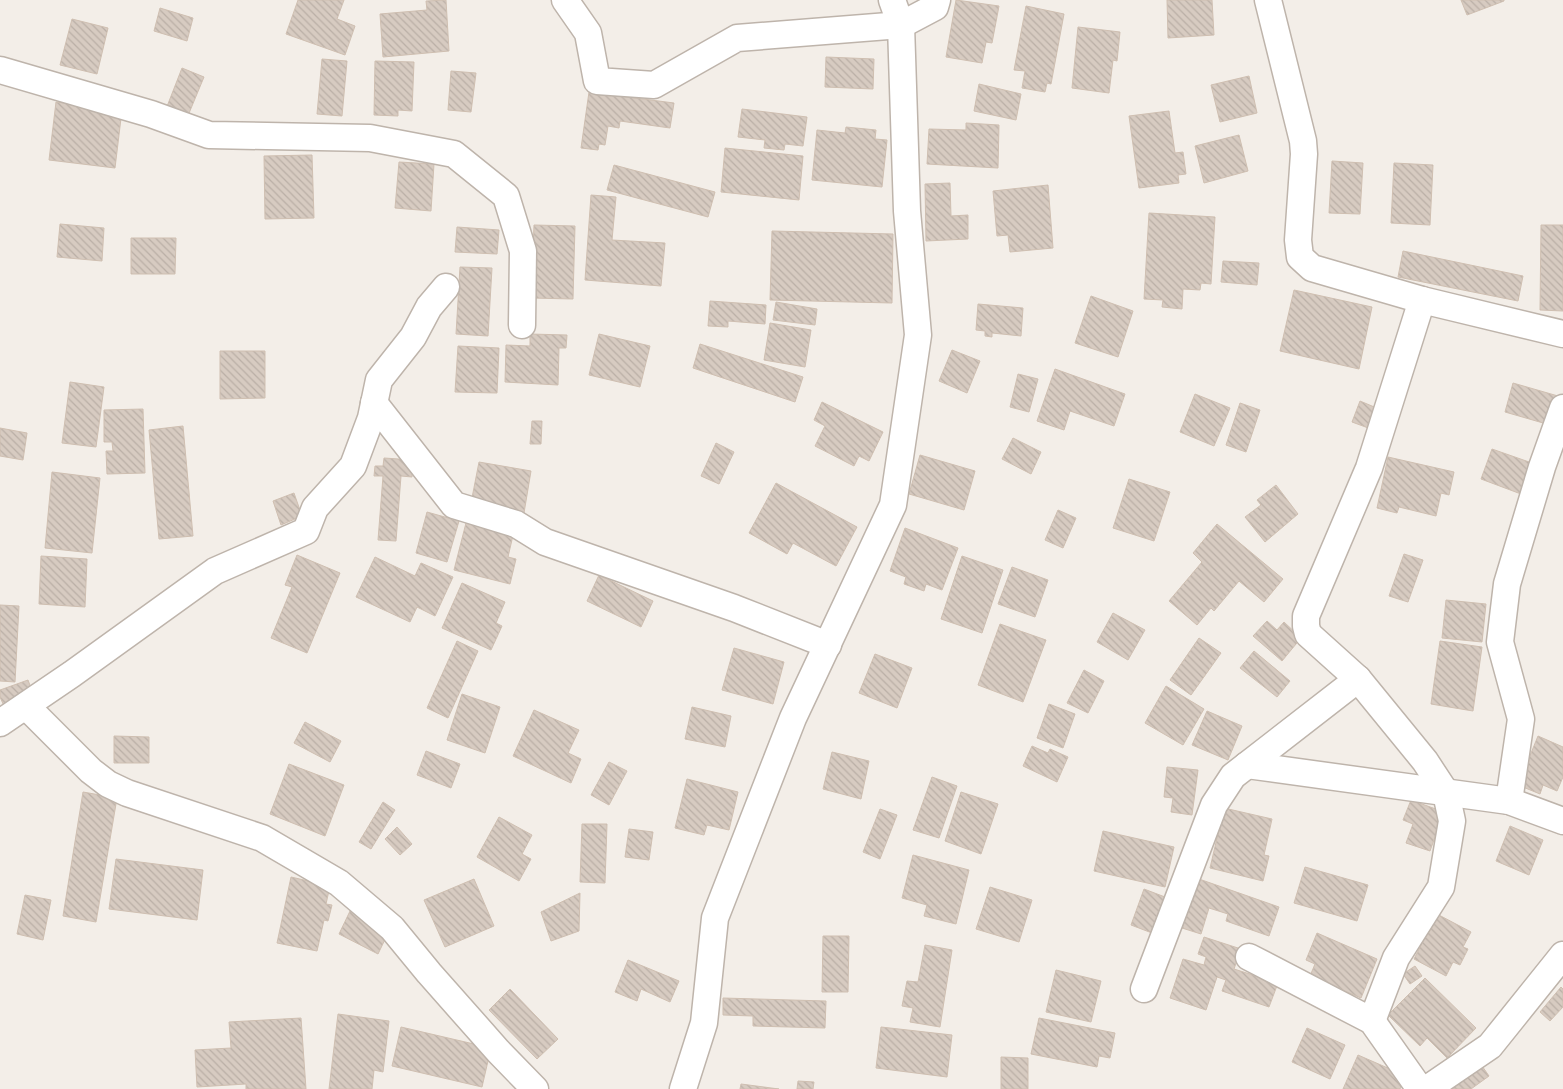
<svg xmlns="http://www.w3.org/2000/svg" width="1563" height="1089" font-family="'Exo 2',sans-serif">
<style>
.building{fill:url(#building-back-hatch);stroke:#cfbfb1}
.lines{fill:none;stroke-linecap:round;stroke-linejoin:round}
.minor-casing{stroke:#beb4ab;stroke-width:29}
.minor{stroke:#fff;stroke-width:26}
</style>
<defs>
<pattern id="building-back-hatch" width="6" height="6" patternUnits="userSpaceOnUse" patternTransform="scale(1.25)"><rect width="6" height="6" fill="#d7cbc1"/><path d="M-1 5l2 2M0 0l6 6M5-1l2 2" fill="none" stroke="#baafa6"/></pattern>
</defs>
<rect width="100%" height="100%" fill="#f3eee8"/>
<g class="building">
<path d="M298,0H344L337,19L355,26L345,55L286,34Z"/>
<path d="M446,0L449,51L383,57L380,14L427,10L426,1Z"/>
<path d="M956,0L999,6L992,43L986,42L982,63L946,57Z"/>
<path d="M1167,0H1212L1214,35L1168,38Z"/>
<path d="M1461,0H1504V1L1467,15Z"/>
<path d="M1026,6L1064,14L1051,84L1047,83L1045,92L1022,88L1025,71L1014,70Z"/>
<path d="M160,8L193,18L187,41L154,31Z"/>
<path d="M72,19L108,28L97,74L60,65Z"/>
<path d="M1078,27L1120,32L1117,61L1113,60L1109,93L1072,88Z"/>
<path d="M826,57L874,59L873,89L825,87Z"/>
<path d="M322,59L347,61L342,116L317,114Z"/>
<path d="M375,61L414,62L412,111L398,110V116L374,115Z"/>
<path d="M182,68L204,77L187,118L166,109Z"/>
<path d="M451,71L476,73L471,112L448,110Z"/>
<path d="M1249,76L1257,113L1220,122L1211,85Z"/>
<path d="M979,84L1021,94L1016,120L974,111Z"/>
<path d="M589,92L674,103L670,128L620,121L619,128L608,126L605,145L599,144L598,150L581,148Z"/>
<path d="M56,102L122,110L115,168L49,160Z"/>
<path d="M742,109L807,117L803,146L785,144L784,150L764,148L765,140L738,137Z"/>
<path d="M1169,111L1175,153L1183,152L1186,174L1178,175L1179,183L1139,188L1129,116Z"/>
<path d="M966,123L999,125L998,168L927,164L929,129L966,130Z"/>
<path d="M846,127L876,130L875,139L887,140L882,187L812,180L817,130L845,133Z"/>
<path d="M1239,135L1248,171L1204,183L1195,146Z"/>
<path d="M725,148L803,156L799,200L721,192Z"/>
<path d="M312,155L314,218L265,219L264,156Z"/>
<path d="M1332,161L1363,163L1360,214L1329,213Z"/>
<path d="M399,162L434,164L431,211L395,208Z"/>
<path d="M1394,163L1433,165L1430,225L1391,223Z"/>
<path d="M614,165L715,192L708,217L607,190Z"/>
<path d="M950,183L951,216L968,215V239L926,241L925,184Z"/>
<path d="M1048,185L1053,248L1010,252L1008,235L997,236L993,191Z"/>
<path d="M591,195L616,197L612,240L665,243L661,286L585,280Z"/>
<path d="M1149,213L1215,217L1211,284L1201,283L1200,290L1183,289L1182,309L1162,307L1163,300L1144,299Z"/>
<path d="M60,224L104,228L102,261L57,257Z"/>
<path d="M534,225L575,226L573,299L531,298Z"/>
<path d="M1541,225H1563V311L1540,310Z"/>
<path d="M457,227L499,230L497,254L455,252Z"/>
<path d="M772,231L893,234L892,303L770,300Z"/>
<path d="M131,238H176L175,274H131Z"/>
<path d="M1403,251L1523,276L1518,301L1398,277Z"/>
<path d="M1223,261L1259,263L1257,285L1221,282Z"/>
<path d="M460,267L492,268L488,336L456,334Z"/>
<path d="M1294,290L1372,307L1359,369L1280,351Z"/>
<path d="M1091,296L1133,311L1118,357L1075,343Z"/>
<path d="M710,301L766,305L765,324L728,321V327L708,326Z"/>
<path d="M776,302L817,309L815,325L773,320Z"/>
<path d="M978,304L1023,308L1021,336L992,333V337L985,336V331L976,330Z"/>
<path d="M770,323L811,330L805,367L764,360Z"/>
<path d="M530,334L567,335L566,348H559L558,385L505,382L506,345L530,346Z"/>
<path d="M599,334L650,346L640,387L589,375Z"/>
<path d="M700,344L803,377L795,402L693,368Z"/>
<path d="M458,346L499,348L497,393L455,392Z"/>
<path d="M952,350L980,361L967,393L939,381Z"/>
<path d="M220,351H265V398L220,399Z"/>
<path d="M1055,369L1125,394L1114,426L1070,411L1064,430L1037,421Z"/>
<path d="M1018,374L1038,379L1029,412L1010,407Z"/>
<path d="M70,382L104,387L96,447L62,443Z"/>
<path d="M1513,383L1558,396L1550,425L1505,412Z"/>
<path d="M1195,394L1230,408L1214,446L1180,432Z"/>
<path d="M1360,401L1379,409L1371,429L1352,422Z"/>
<path d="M822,402L883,432L869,461L859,456L854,466L815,446L825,426L814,420Z"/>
<path d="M1240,403L1260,410L1246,452L1226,445Z"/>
<path d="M143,409L145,473L107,474L106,451H113L112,442H104V410Z"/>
<path d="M532,421H542L541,444H530Z"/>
<path d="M183,426L193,536L159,539L149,430Z"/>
<path d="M0,428L27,433L23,460L0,456Z"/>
<path d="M1013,438L1041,452L1031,474L1002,459Z"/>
<path d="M716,443L734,452L719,484L701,476Z"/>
<path d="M1492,449L1532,463L1521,494L1481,479Z"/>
<path d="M920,455L975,471L964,510L909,494Z"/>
<path d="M1388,457L1454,472L1449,495L1441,493L1436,516L1399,507L1397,513L1377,508Z"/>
<path d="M384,458L413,460L412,477L401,476L396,541L378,540L383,476H374L375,466H383Z"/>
<path d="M479,462L531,471L524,513L471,503Z"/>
<path d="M52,472L100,478L92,553L45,548Z"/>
<path d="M1129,479L1170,492L1154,541L1113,528Z"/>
<path d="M776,483L857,527L836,566L793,543L787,554L749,533Z"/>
<path d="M1276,485L1298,514L1265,542L1245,517L1261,505L1257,500Z"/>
<path d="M294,493L302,516L281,525L273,501Z"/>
<path d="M1058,510L1076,518L1063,548L1045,540Z"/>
<path d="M427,512L459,521L447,562L416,553Z"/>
<path d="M467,519L514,531L508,557L516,559L510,584L454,570Z"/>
<path d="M1217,524L1283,579L1264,602L1239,581L1214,611L1211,608L1197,625L1169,601L1202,562L1193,553Z"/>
<path d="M905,528L958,548L942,590L926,584L924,591L904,584L906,577L890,571Z"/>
<path d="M1404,554L1423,560L1408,602L1389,596Z"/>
<path d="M297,555L340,573L307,653L271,638L292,587L285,585Z"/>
<path d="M41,556L87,559L85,607L39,604Z"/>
<path d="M962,556L1003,570L982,633L941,619Z"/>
<path d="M375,557L415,576L421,563L453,577L435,616L417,607L410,622L356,597Z"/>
<path d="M1012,567L1048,580L1035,617L998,604Z"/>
<path d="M599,575L653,601L641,627L587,601Z"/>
<path d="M462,583L505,602L496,623L502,626L491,650L442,628Z"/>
<path d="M1446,600L1486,604L1482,642L1442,638Z"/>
<path d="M0,605L19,606L15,682L0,681Z"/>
<path d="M1113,613L1145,630L1128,660L1097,642Z"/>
<path d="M1267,621L1277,630L1284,622L1301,638L1282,661L1253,636Z"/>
<path d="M1000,624L1046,640L1023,702L978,685Z"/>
<path d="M1199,638L1221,653L1191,695L1170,680Z"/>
<path d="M457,641L478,651L448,718L427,708Z"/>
<path d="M1440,641L1482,647L1473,711L1431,704Z"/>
<path d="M734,648L784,662L773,704L722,690Z"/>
<path d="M1254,651L1290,681L1277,697L1240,668Z"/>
<path d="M875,654L912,668L897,708L859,693Z"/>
<path d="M1084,670L1104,681L1088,713L1067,703Z"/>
<path d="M28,680L34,696L4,706L0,697V690Z"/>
<path d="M1166,686L1204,709L1183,745L1145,723Z"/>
<path d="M462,694L500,707L485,753L447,740Z"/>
<path d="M1049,704L1075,714L1063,748L1037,738Z"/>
<path d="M692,707L731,716L725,747L685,739Z"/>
<path d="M534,710L579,730L568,753L581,759L571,783L513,756Z"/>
<path d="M1207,711L1242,726L1228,760L1192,745Z"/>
<path d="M305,722L341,741L330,762L294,743Z"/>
<path d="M114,736L149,737V763H114Z"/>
<path d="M1538,736L1563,747V777L1557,791L1543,785L1540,794L1518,785Z"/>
<path d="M1032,746L1048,753L1050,749L1068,757L1057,782L1023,766Z"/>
<path d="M426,751L460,764L451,788L417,775Z"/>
<path d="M832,752L869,761L861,799L823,789Z"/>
<path d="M609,762L627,771L609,805L591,795Z"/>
<path d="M289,764L344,785L325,836L270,814Z"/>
<path d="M1167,767L1198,770L1192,815L1171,812L1173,798L1164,797Z"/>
<path d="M932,777L957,786L939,838L913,830Z"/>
<path d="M687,779L738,792L729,830L707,825L704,835L675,828Z"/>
<path d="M83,792L117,798L96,922L63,916Z"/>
<path d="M961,792L998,804L981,854L945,841Z"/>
<path d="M1411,800L1444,812L1430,851L1406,843L1413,824L1403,820Z"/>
<path d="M383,802L395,810L371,849L359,842Z"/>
<path d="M1224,808L1272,819L1264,855L1269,856L1263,881L1210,868Z"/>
<path d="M880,809L897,815L880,859L863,852Z"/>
<path d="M499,817L532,835L522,854L531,859L519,881L477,857Z"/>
<path d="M582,824H607L605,883L580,882Z"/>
<path d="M1510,826L1543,840L1529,875L1496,861Z"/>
<path d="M397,827L412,844L400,855L385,839Z"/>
<path d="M629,829L653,832L649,860L625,857Z"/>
<path d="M1103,831L1174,847L1165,887L1094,871Z"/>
<path d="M913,855L969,870L956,924L924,916L927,905L902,898Z"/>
<path d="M116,859L203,870L197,920L109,909Z"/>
<path d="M1305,867L1368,885L1357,921L1294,903Z"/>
<path d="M291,877L330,886L326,904L332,905L328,921L324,920L317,951L277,943Z"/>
<path d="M474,879L494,926L445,947L424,900Z"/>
<path d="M1199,879L1279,907L1269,936L1226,921L1228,914L1209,908L1201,934L1182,928Z"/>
<path d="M990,887L1032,900L1019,942L976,929Z"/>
<path d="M1144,889L1165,897L1152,933L1131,925Z"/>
<path d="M580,893L579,931L551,941L541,912Z"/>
<path d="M25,895L51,900L43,940L17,934Z"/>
<path d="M351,909L390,929L378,954L339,934Z"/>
<path d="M1437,914L1471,932L1463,947L1468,949L1460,965L1453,962L1446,976L1414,959Z"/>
<path d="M1317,933L1377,959L1361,998L1310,976L1315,964L1306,960Z"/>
<path d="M823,936H849L848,992H822Z"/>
<path d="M1204,937L1241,949L1234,969L1278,983L1269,1007L1222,991L1226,980L1217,977L1206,1010L1170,998L1183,959L1204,965L1206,957L1198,954Z"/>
<path d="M925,945L952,950L940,1027L910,1022L913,1008L902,1006L907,981L918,982Z"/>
<path d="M628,960L679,981L670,1002L641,989L637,1001L615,992Z"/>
<path d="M1415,966L1422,976L1410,984L1403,974Z"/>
<path d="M1056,970L1101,981L1091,1022L1046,1012Z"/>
<path d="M1425,978L1476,1028L1447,1058L1427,1038L1420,1046L1388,1015Z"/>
<path d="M1561,987L1563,989V1007L1550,1021L1540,1012Z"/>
<path d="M510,989L558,1039L537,1059L489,1010Z"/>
<path d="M723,998L826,1001L825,1028L753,1026V1016L723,1015Z"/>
<path d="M338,1014L389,1021L383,1072L374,1070L372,1089H329Z"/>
<path d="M301,1018L306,1089H246V1084L197,1087L195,1050L231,1048L229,1022Z"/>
<path d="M1039,1018L1115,1033L1110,1058L1099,1056L1097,1067L1031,1054Z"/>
<path d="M401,1027L491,1048L482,1087L392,1066Z"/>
<path d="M881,1027L952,1035L947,1077L876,1068Z"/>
<path d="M1307,1028L1345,1045L1330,1079L1292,1062Z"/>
<path d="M1358,1055L1406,1076L1400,1089H1343Z"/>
<path d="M1001,1057L1028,1058V1089H1001Z"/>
<path d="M1480,1063L1489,1076L1471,1089H1454L1451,1084Z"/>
<path d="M798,1081L814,1082L813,1089H797Z"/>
<path d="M741,1084L779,1089H740Z"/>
</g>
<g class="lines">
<defs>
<g id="minor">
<path d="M565,0L588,33L597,81L654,85L737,38L901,25L935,7L937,0"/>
<path d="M1268,0L1303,141L1304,154L1298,240L1300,257L1312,268L1422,300L1563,334"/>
<path d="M0,70L151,114L209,135L370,138L454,154L506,196L523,251L522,325"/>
<path d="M374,403L454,505L516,524L545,542L734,608L828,645"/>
<path d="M26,706L91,771L108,784L127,793L262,838L339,883L392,928L429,973L498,1051L535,1089"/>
<path d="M0,723L72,674L215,571L306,531L315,508L353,466L371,418L379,380L413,337L429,307L446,287"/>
<path d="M1247,765L1509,801L1563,821"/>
<path d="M1509,801L1521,719L1500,642L1507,584L1542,467L1563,408"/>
<path d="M1249,957L1372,1021L1420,1089"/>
<path d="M1144,989L1214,805L1233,776L1358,679"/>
<path d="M1372,1021L1396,958L1441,887L1452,821L1446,793L1425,761L1358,679L1308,634L1306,626V616L1369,468L1422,300"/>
<path d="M683,1089L704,1023L715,918L793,718L893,505L918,335L907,211L901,25L892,0"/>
<path d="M1427,1089L1490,1046L1563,955"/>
</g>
</defs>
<use href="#minor" class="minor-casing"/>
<use href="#minor" class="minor"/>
</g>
</svg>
